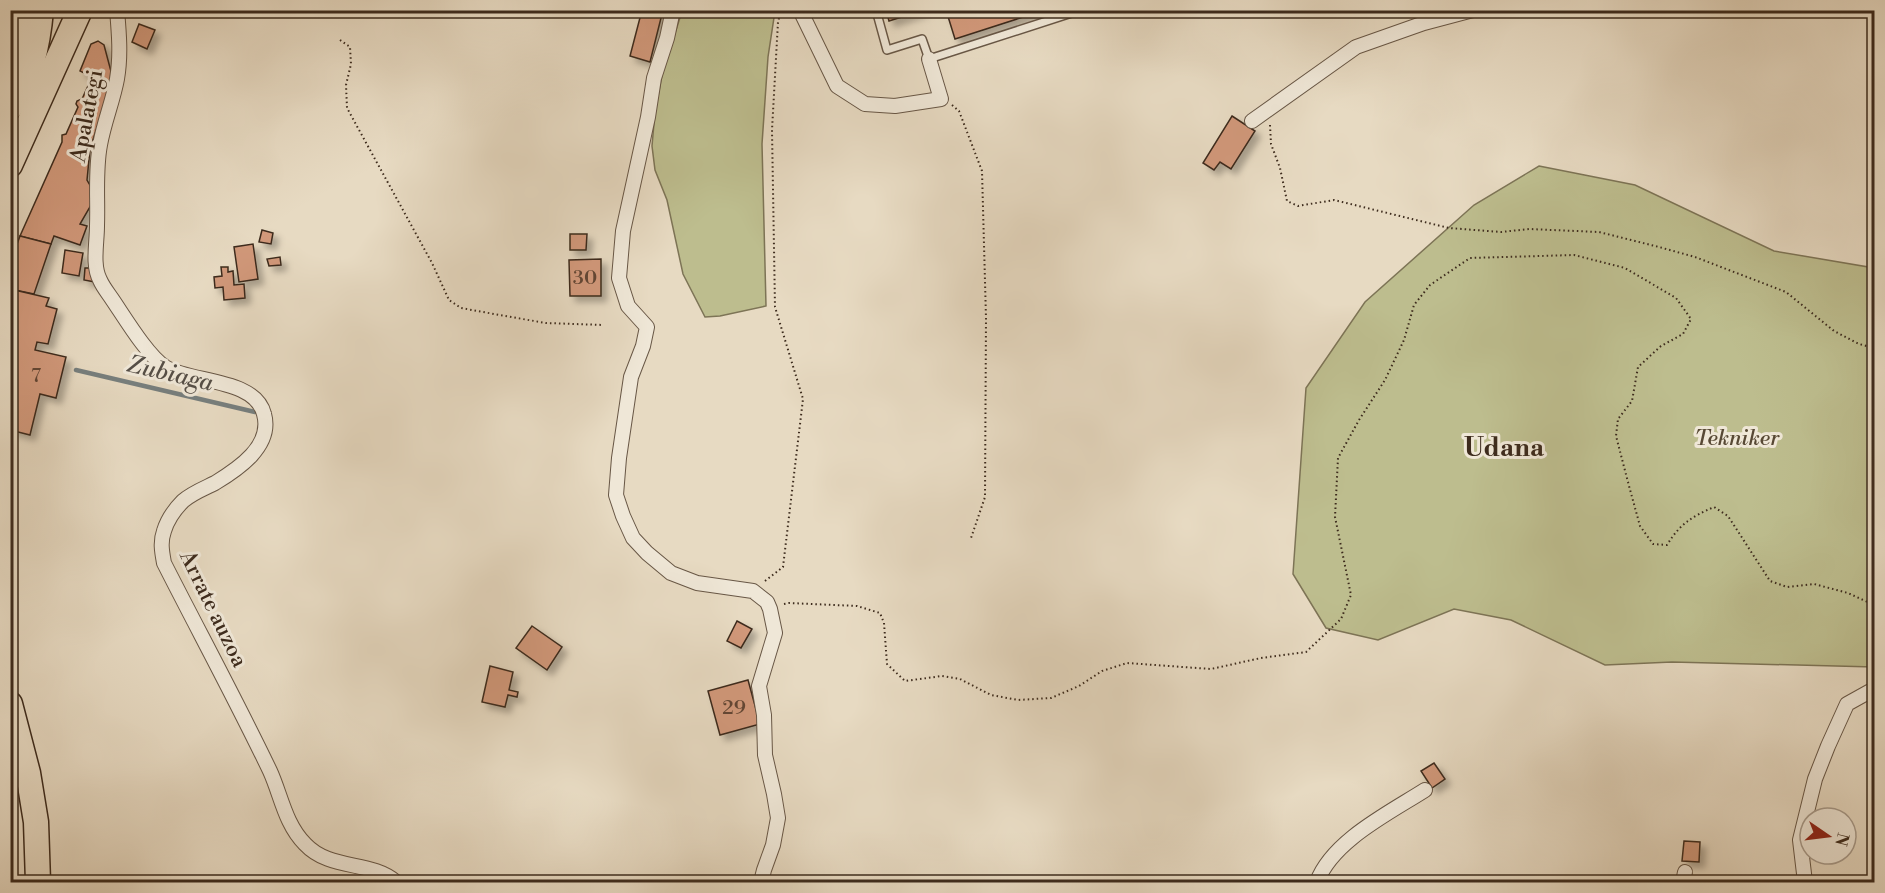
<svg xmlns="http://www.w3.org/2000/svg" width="1885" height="893" font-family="'Libre Bodoni',serif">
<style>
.green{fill:#bdbd8e;stroke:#7d7456;stroke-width:1.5}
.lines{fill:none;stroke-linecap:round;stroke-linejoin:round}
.stream{stroke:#777f7e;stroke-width:4.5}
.river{stroke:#9db7bf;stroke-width:26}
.building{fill:#d1987a;stroke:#3d2b1d;stroke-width:1.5;filter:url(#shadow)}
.lane-casing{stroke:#685746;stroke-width:10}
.street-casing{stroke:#685746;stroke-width:16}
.highway-casing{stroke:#3d2b1d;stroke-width:27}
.path{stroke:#3d2b1d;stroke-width:2;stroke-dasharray:1.5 3;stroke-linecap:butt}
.lane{stroke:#efe7d7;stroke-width:7}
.street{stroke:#efe7d7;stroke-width:14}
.highway{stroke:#e7dac2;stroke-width:24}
.labels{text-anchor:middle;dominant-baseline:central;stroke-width:6;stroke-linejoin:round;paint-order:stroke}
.number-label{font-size:20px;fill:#624634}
.street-label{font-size:22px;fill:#3d2b1d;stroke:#efe7d7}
.park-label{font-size:22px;font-style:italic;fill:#574834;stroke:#efe7d7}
.water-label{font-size:24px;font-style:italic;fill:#554e46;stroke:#efe7d7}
.quarter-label{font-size:26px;font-weight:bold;fill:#3d2b1d;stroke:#efe7d7}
</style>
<defs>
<filter id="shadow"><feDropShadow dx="5.5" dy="5.5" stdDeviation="3" flood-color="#0004"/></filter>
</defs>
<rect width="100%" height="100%" fill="#e7dac2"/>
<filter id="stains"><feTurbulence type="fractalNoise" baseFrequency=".00333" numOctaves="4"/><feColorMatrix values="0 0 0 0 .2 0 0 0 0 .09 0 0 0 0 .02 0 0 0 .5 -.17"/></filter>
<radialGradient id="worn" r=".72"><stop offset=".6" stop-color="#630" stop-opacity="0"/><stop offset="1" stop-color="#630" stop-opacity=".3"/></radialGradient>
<g class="green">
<path d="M682,11H775L768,57L762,144L766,306L720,316L705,317L683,274L667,200L655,170L652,146L655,112L662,75Z"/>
<path d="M1539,166L1635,185L1774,251L1874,268V667L1672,662L1605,665L1511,620L1454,609L1378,640L1326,628L1293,574L1306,388L1365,302L1474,205Z"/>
</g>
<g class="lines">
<path class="stream" d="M76,370L255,412"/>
<path class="river" d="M10,83L32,38"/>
</g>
<g class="building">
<path d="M642,10H663L650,62L630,56Z"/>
<path d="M886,10H924L889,21Z"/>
<path d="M946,10H1045L955,39Z"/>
<path d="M139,24L155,30L147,49L132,42Z"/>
<path d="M98,41L104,45L113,79L90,149L87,180L91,187L94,200L80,224L87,226L80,245L54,236L51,244L20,236L62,142V135L66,134L78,107L76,104L77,101L82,99L92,77L80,71L91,44Z"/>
<path d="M1232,116L1255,131L1231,169L1220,162L1214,170L1203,163Z"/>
<path d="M262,230L273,233L271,244L259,242Z"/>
<path d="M570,234H587L586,250H570Z"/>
<path d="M20,236L51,244L34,294L10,289V263Z"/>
<path d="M253,244L258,279L239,282L234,247Z"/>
<path d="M65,250L83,253L79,276L62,273Z"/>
<path d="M280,257L281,265L269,266L267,259Z"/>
<path d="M601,259V296H570L569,260Z"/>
<path d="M221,267H228V272L233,271L234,285L244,284L245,298L224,300L223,287L215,288L214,277L222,276Z"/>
<path d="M85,268H93L95,282L84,280Z"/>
<path d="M10,289L49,298L46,306L57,309L48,344L37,342L35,350L66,357L56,398L40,394L30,435L10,430Z"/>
<path d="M737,621L752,629L741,648L727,641Z"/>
<path d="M532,626L562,647L547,670L516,648Z"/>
<path d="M490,666L513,672L509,690L518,692L517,697L508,695L505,707L482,702Z"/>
<path d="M748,680L760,724L720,735L708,691Z"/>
<path d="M1434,763L1445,779L1432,788L1421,771Z"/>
<path d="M1684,841L1700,842L1699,862L1682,861Z"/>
</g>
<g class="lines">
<defs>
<path id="lane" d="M876,10L887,50L922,39L929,59L1081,10"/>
<g id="street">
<path d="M117,10C119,33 121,56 117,79C113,101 104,122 100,145C95,171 98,199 97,226C97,243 92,265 100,280C103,287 108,293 112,299C125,318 147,355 165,367C191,383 255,378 264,414C273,446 238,469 215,483C205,488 192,493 183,501C175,509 167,521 164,531C160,542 162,552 164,563C199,632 236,700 270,771C281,795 285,824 305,844C330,871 371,860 396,882"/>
<path d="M673,10L667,38L654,78L648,117L623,231L619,278L628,306L647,327L643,346L631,377L619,458L616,495L623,516L633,538L647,553L671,573L697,583L753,591L767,602L770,609L775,633L759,686L764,715L765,755L774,794L778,818L773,845L764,870L761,882"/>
<path d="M800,10L837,86L865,104L895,106L941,99L929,59"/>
<path d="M1252,121L1356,47L1424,23L1473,10"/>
<path d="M1317,882C1332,841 1389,813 1425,790"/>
<path d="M1683,882L1685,872"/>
<path d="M1805,882L1800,840L1815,779L1828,746L1847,704L1874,689"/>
</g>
<g id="highway">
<path d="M10,60L17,48L28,10"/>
<path d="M10,108C31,79 38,45 41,10"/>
<path d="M10,165L80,10"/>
<path d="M10,704L28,773L36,822L38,882"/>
</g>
</defs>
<use href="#lane" class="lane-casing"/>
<use href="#street" class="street-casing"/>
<use href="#highway" class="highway-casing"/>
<g class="path">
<path d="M340,40L350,47L351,64L346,85L347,108L432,263L449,300L461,308L505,316L546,323L603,325"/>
<path d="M952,105L959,111L982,171L986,318L985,497L971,538"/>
<path d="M1270,125L1271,144L1280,168L1287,201L1298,206L1334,200L1449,228L1501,232L1529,229L1599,232L1659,247L1695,257L1786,292L1834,331L1859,344L1874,348"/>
<path d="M765,581L783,567L803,399L775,307L772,130L778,22L781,10"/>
<path d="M784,604L789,603L857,606L880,613L884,623L887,664L905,681L942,676L960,679L991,695L1018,700L1051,698L1079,686L1102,671L1127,663L1211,669L1261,658L1306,652L1341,619L1351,595L1335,517L1338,458L1359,420L1385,380L1404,340L1414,305L1430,285L1470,258L1574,255L1625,268L1676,298L1691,319L1683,334L1661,346L1638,367L1632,401L1618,419L1616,436L1629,486L1640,526L1653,544L1667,545C1680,524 1691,517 1714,507L1728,516L1770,581L1787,587L1814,584L1848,593L1874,605"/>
</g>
<use href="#lane" class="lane"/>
<use href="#street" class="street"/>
<use href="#highway" class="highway"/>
</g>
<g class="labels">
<g class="number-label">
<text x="585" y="278">30</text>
<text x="36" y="376">7</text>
<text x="734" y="708">29</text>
</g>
<g class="street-label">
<text transform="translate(87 116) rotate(-79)">Apalategi</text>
<text transform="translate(213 609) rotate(64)">Arrate auzoa</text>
</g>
<g class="park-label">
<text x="1737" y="438">Tekniker</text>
</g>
<g class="water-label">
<text transform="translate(170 374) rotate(13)">Zubiaga</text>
</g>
<g class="quarter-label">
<text x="1504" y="448">Udana</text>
</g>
</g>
<rect width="1885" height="893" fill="none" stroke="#e7dac2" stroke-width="36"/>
<rect x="12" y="12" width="1861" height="869" fill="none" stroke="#3d2b1d" stroke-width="3"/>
<rect x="18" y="18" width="1849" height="857" fill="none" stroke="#3d2b1d" stroke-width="1.5"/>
<g transform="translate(1828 836) rotate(104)"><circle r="28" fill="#efe7d7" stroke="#a89c8d" stroke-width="1.5"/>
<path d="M0-4.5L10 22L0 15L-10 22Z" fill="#8f2418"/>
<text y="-9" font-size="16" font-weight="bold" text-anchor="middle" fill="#3d2b1d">N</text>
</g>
<rect width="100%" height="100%" filter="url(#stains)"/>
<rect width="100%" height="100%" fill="url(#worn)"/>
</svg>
